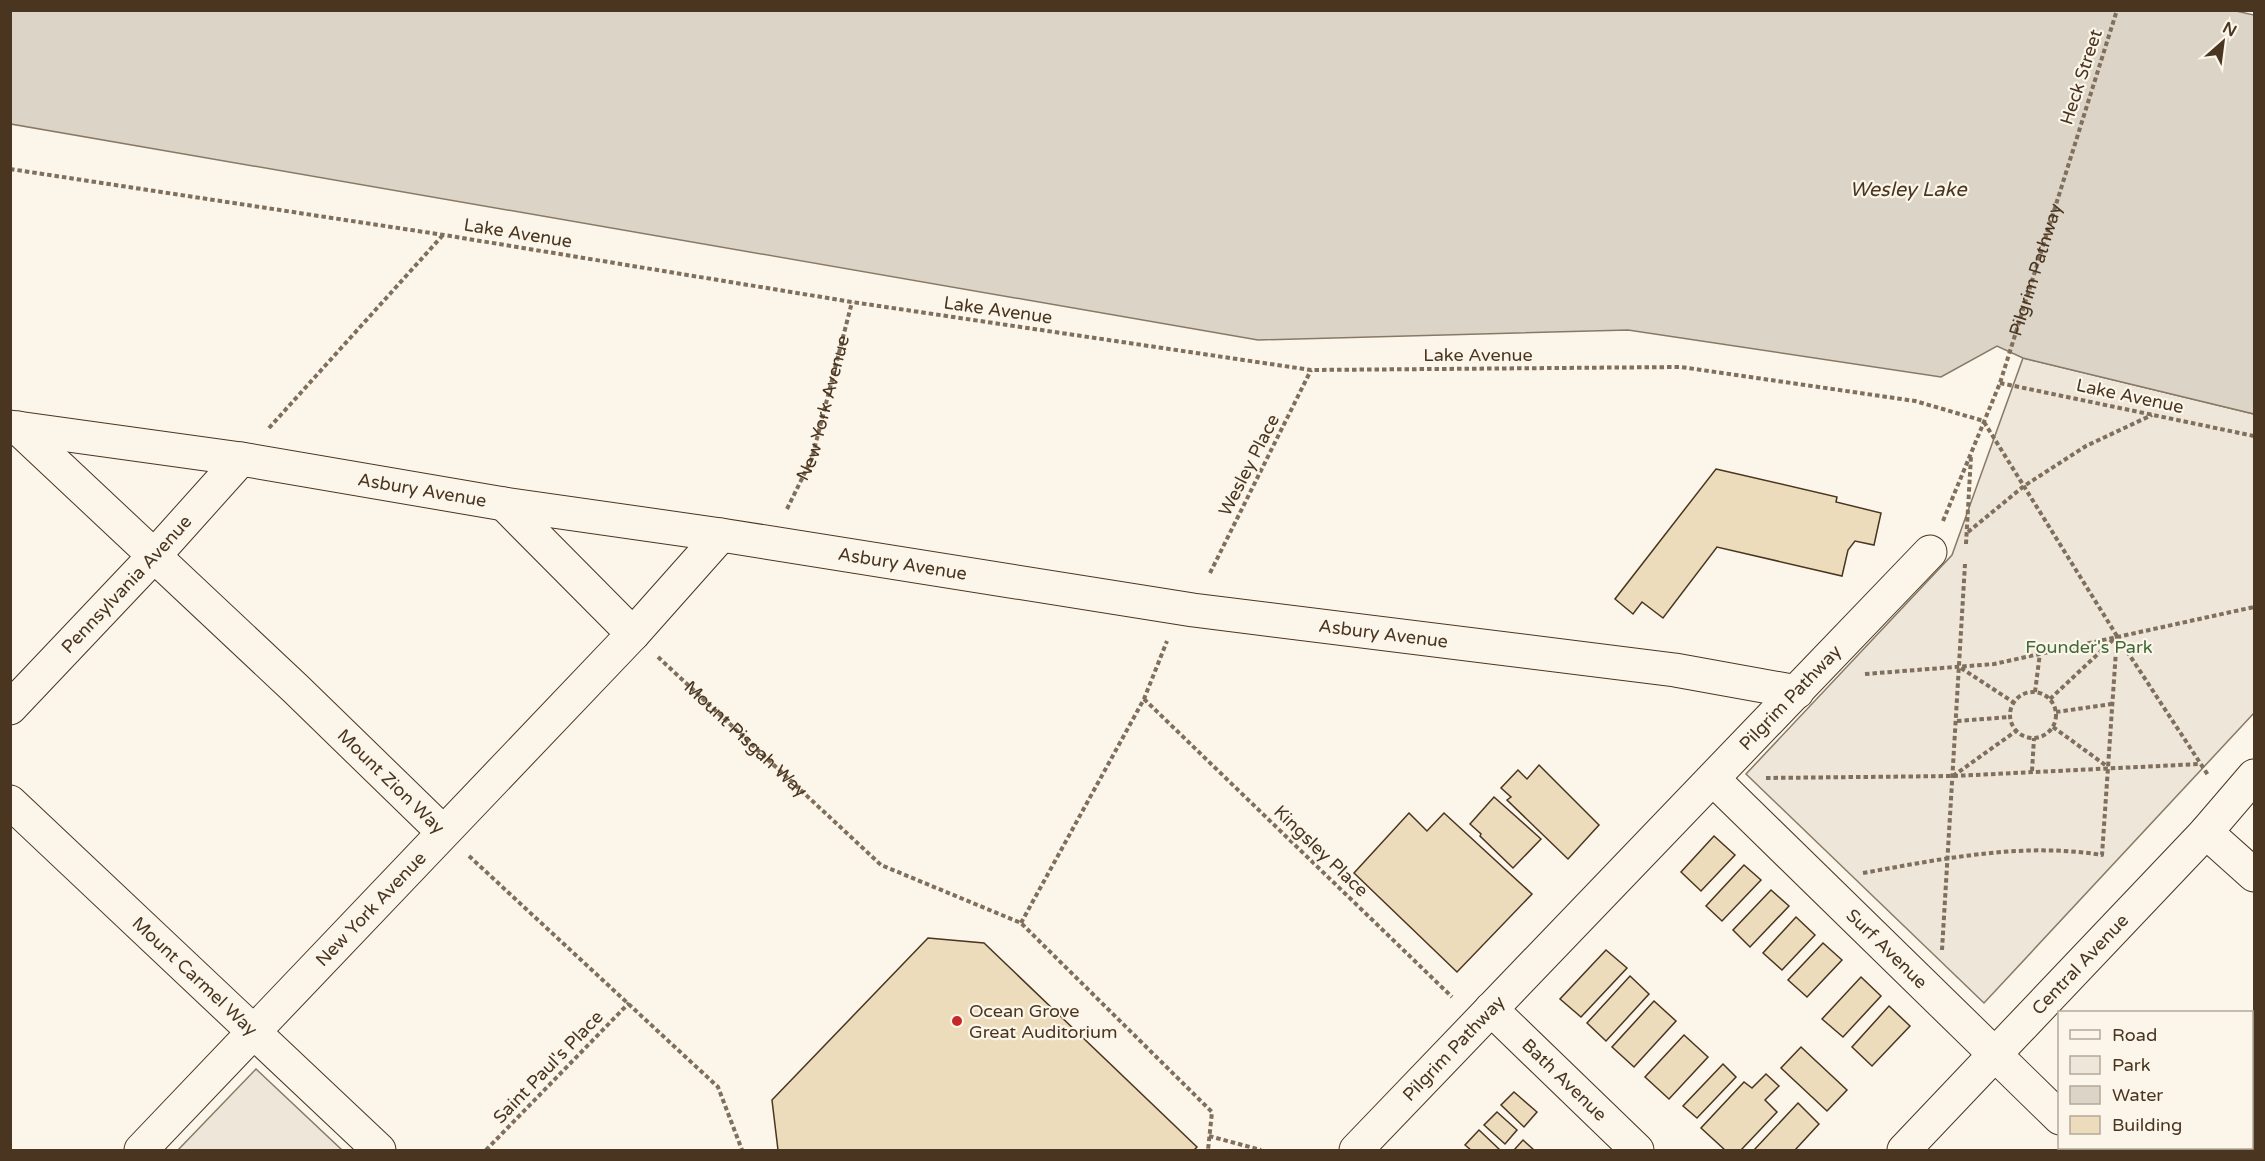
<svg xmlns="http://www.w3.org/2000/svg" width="2265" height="1161" font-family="'Varela Round',sans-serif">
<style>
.green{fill:#ede6d9;stroke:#887966;stroke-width:1.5}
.water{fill:#dcd4c6;stroke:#887966;stroke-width:1.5}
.building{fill:#ecdcbc;stroke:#4a3520;stroke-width:1.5}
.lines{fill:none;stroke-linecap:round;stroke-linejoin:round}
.minor-casing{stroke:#4a3520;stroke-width:35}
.path{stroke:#7f6f5c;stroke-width:4;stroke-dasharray:4.5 3;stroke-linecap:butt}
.minor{stroke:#fbf6e9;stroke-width:33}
.poi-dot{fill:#c62828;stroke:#fbf6e9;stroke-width:2}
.labels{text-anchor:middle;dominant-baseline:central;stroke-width:4.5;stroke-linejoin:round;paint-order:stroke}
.street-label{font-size:18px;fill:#4a3520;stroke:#fbf6e9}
.park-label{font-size:18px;fill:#436837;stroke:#fbf6e9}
.poi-label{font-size:18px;fill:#4a3520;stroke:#fbf6e9;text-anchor:start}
.water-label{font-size:20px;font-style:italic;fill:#4a3520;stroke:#fbf6e9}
</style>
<rect width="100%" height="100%" fill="#fbf6e9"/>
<g class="green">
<path d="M2023,358L2254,414V713L1984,1003L1746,774L1952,555Z"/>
<path d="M256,1069L342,1150H178Z"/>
</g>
<path class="water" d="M10,11H2236L2254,15V414L2023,358L1997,346L1941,377L1628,330L1258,340L11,124Z"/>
<g class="building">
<path d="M1716,469L1837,497L1836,502L1881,513L1874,545L1855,541L1848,550L1842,576L1717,547L1663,618L1642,602L1633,614L1615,599Z"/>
<path d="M1539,765L1599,825L1568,859L1507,800L1511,797L1501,788L1518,770L1527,779Z"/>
<path d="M1494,797L1541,839L1513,868L1480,836L1481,834L1470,824Z"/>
<path d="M1409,813L1427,831L1444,813L1532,894L1457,972L1354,873Z"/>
<path d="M1714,836L1735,855L1701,891L1681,872Z"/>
<path d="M1744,865L1761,880L1722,921L1706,906Z"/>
<path d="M1771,890L1789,906L1750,947L1733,930Z"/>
<path d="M1796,917L1815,935L1782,970L1763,953Z"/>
<path d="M928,938L984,943L1197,1147L1194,1150H778L772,1100Z"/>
<path d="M1823,943L1842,960L1807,997L1788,980Z"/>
<path d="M1606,950L1627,968L1581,1017L1560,999Z"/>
<path d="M1630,976L1649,994L1606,1041L1587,1023Z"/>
<path d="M1861,977L1881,996L1843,1037L1822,1019Z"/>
<path d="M1654,1001L1676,1021L1634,1067L1612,1047Z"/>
<path d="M1889,1006L1910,1026L1872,1066L1852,1047Z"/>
<path d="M1684,1035L1708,1057L1669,1099L1645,1077Z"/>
<path d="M1801,1047L1847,1090L1827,1111L1781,1068Z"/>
<path d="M1723,1064L1736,1077L1697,1118L1683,1106Z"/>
<path d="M1766,1074L1779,1086L1765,1100L1777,1112L1741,1150H1725L1701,1128L1744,1082L1752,1088Z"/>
<path d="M1514,1092L1537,1112L1524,1127L1501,1105Z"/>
<path d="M1798,1103L1819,1124L1795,1150H1754Z"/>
<path d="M1497,1112L1517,1130L1505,1144L1484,1125Z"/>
<path d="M1479,1130L1499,1149L1497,1150H1471L1465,1145Z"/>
<path d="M1523,1140L1534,1150H1514Z"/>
</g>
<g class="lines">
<defs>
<g id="minor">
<path id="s4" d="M10,427L241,459L504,504L721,535L1193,610L1675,670L1797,692"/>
<path id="s5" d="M18,428L296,689L443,832"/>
<path d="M504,504L633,634"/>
<path id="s6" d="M10,708L154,556L241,459"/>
<path id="s7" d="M1713,779L2060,1118"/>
<path id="s8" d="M10,802L379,1150"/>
<path d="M2206,832L2254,875"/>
<path id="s9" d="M1491,1009L1637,1150"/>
<path d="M2091,1148L2094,1150"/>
<path id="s10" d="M141,1150L633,634L721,535"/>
<path id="s11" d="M1356,1150L1930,552"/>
<path id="s12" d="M1904,1150L2206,832L2254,776"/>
</g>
</defs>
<use href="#minor" class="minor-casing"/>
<g class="path">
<path d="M10,169L444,235L852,302L1311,370L1681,367L1915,401L1984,421"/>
<path d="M2000,383L2254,436"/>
<path d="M1984,422L2117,636L2208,775"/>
<path d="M269,428L443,235"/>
<path id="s1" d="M787,509L812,458L852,302"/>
<path id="s2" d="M1943,521L2000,383L2117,10"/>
<path d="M1968,532L2024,486L2086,446L2152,415"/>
<path d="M1966,544L1971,456"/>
<path d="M1210,573L1311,370"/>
<path id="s3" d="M658,657L881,865L1021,923L1212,1112L1208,1150"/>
<path d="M1961,668L2013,702"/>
<path d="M1865,674L1994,664L2254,607"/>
<circle cx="2033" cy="715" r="23"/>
<path d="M2035,692L2040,653"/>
<path d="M1144,699L1452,997"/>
<path d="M2050,699L2116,637"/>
<path d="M2056,712L2112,704"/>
<path d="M1957,721L2010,717"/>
<path d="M2053,727L2108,767"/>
<path d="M2032,771L2034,738"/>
<path d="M1953,776L2016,731"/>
<path d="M1766,778L1953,776L2200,764"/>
<path d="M469,856L718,1087L742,1150"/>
<path d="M1863,873C1942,859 2022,842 2102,855L2117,636"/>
<path d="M1021,923L1144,699L1167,641"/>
<path d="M1942,950L1965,564"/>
<path d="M1209,1136L1261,1150"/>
<path d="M486,1150L629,1003"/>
</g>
<use href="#minor" class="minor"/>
</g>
<circle class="poi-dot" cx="957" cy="1021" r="6"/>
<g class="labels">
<g class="street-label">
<text transform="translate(2081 77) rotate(-72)">Heck Street</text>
<text transform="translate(518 233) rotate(9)">Lake Avenue</text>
<text stroke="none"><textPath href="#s2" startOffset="268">Pilgrim Pathway</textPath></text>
<text transform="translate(998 310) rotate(8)">Lake Avenue</text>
<text x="1478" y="355">Lake Avenue</text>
<text transform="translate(2130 396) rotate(12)">Lake Avenue</text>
<text stroke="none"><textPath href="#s1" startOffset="108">New York Avenue</textPath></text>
<text transform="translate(1249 465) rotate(-63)">Wesley Place</text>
<text stroke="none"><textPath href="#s4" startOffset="417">Asbury Avenue</textPath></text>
<text stroke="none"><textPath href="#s4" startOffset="903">Asbury Avenue</textPath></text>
<text stroke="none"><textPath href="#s6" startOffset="170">Pennsylvania Avenue</textPath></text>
<text stroke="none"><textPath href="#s4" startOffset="1389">Asbury Avenue</textPath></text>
<text stroke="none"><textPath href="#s11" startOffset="627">Pilgrim Pathway</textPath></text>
<text stroke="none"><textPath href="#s3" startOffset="120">Mount Pisgah Way</textPath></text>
<text stroke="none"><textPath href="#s5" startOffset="514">Mount Zion Way</textPath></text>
<text transform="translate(1321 851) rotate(44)">Kingsley Place</text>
<text stroke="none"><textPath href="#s10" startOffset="333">New York Avenue</textPath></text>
<text stroke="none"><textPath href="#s7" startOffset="243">Surf Avenue</textPath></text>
<text stroke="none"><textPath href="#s12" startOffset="256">Central Avenue</textPath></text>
<text stroke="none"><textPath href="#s8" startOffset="254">Mount Carmel Way</textPath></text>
<text stroke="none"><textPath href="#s11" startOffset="141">Pilgrim Pathway</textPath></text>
<text transform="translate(548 1067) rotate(-46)">Saint Paul's Place</text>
<text stroke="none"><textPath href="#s9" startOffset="102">Bath Avenue</textPath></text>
</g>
<g class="park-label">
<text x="2089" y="647">Founder's Park</text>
</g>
<g class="poi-label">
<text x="969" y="1011">Ocean Grove<tspan x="969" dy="21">Great Auditorium</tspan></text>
</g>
<g class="water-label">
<text x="1908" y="190">Wesley Lake</text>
</g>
</g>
<rect width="2265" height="1161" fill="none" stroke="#4a3520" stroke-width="24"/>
<rect x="2058" y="1011" width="195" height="138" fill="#fbf6e9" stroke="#b4a999" stroke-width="1.5"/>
<rect x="2070" y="1030" width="30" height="9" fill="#fbf6e9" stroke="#b4a999" stroke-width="1.5"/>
<text x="2112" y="1041" font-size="18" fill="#4a3520">Road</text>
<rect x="2070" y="1056" width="30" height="18" fill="#ede6d9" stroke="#b4a999" stroke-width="1.5"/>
<text x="2112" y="1071" font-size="18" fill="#4a3520">Park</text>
<rect x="2070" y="1086" width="30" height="18" fill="#dcd4c6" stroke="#b4a999" stroke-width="1.5"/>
<text x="2112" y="1101" font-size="18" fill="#4a3520">Water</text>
<rect x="2070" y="1116" width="30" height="18" fill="#ecdcbc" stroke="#b4a999" stroke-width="1.5"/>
<text x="2112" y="1131" font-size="18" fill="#4a3520">Building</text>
<g transform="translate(2223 42) rotate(28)" stroke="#fbf6e9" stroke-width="4.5" paint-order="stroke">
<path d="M0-4.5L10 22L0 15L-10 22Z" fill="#4a3520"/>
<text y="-9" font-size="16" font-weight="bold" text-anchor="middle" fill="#4a3520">N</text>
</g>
</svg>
